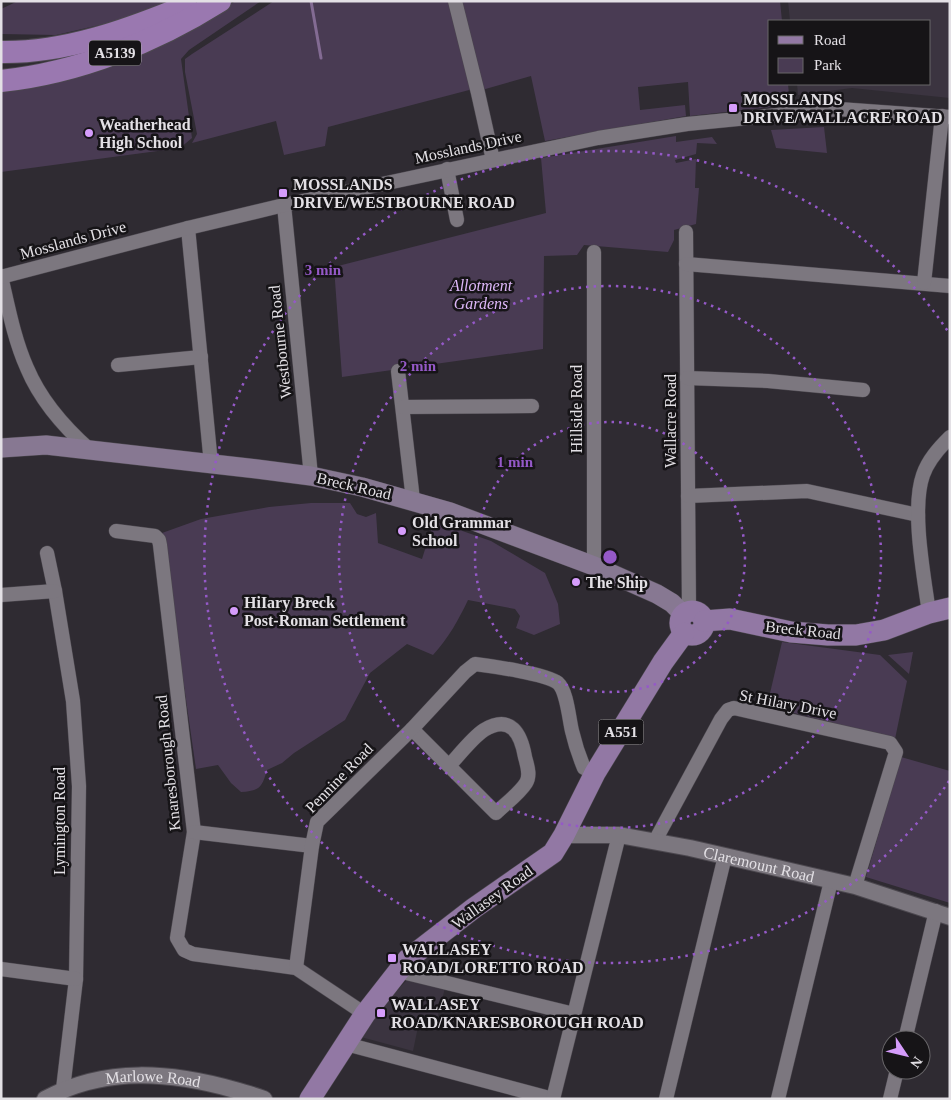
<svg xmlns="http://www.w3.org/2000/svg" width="951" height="1100" font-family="'Times New Roman',serif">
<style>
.built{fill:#3b3440}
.green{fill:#493b53}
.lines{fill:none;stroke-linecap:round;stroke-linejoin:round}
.stream{stroke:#836b93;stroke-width:3}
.minor-casing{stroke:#4c484f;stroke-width:15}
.tertiary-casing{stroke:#4c484f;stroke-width:18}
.secondary-casing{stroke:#4c484f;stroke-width:20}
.primary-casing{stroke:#4c484f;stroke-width:22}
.trunk-casing{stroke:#4c484f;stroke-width:24}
.minor{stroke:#7c777f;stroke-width:14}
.tertiary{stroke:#7c777f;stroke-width:16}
.secondary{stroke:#877892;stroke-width:19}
.primary{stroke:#9278a4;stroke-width:21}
.trunk{stroke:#9a78b0;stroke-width:22}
.ring{fill:none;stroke:#9559c8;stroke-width:2.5;stroke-dasharray:2.5 5}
.poi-dot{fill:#d59cfb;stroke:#161417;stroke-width:2}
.labels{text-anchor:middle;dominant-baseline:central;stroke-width:5;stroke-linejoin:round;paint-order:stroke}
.shield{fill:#161417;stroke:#a6a3a7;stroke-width:1}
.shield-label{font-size:15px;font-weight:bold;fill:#e3e0e5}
.poi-label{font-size:16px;font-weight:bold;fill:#e3e0e5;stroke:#161417;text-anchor:start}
.street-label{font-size:16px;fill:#e3e0e5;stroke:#161417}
.park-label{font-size:16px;font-style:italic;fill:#ddb7f8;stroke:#161417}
.centre{fill:#9559c8;stroke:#161417;stroke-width:2.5}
.ring-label{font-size:15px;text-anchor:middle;font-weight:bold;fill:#9559c8;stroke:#161417;stroke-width:5;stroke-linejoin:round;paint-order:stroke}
</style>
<rect width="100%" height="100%" fill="#2f2b32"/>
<g class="built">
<path d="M788,1H950V98L852,88L798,95L797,84H930V21H790Z"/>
<path d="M407,980L445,988L435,1027L419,1022L413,1051L361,1037L391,997Z"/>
</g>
<g class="green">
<path d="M18,1H175L130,18L56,35L1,34V9Z"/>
<path d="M236,1H261L189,50L181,59L192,138L180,148L1,172V90L163,43Z"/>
<path d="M274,1H450L473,89L328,127L325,146L284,155L276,121L192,143L197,134L185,72V59L192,54Z"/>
<path d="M460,1H780L782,21H770V84H788L790,105L690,116L688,82L638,87L640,110L685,105L686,116L545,141L531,76L482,90Z"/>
<path d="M824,127L827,153L776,148L771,130Z"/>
<path d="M676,136V142L712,137L717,144L697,143L696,154L675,160L676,163L696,159L695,188H699L696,224L674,230V240L668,252L584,245L577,255L544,256L543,349L342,377L334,267L546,213L541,158Z"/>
<path d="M311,503H350L357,514L366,517L376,513L378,543L422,559L434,521L491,541L545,573L558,604L560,624L534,635L516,628L520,616L515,609L468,600C459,619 448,639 433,655L407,644L370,673L345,720L294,753L282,763L267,770C262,788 259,791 241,792L231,783L218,765L196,769L162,533L201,519L269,507Z"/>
<path d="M782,642L880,655L907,681L895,739L767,706Z"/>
<path d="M913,652L909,674L888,655Z"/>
<path d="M901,757L950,771V903L866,877Z"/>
</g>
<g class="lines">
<path class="stream" d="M311,1L321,58"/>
<defs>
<g id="minor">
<path d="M455,1L478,93L493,160"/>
<path d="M447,169L457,220"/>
<path d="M284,205L311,476"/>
<path d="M188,228L211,464"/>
<path d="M686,232L689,611"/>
<path d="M594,252V566"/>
<path d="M686,264L950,286"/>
<path d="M1,276C8,306 14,339 27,368C40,399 65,428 90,450"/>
<path d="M1,277L188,228L284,205L598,138L687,124L839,109L950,117"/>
<path d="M924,283L942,116"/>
<path d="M118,365L201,357"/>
<path d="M398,371L413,500"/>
<path d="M687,378L768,381L863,390"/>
<path d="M403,407L532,406"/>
<path d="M688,496L807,491L918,515"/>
<path d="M116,531L155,536L159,540L160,545L194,832L177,938L184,950L193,954L296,968L365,1014"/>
<path d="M47,553L55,591L73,701L79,786L76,979L63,1089"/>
<path d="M1,595L55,591"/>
<path d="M929,613C924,576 911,509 923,475C928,460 939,448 950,437"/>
<path d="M412,729L496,813C505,804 519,794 526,783C531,775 527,765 525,757C521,734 511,714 484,730C473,737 459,755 449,766"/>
<path d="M194,832L312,846"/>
<path d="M655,841L721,719L728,710L734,708L890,743L896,752L855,886"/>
<path d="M296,968L312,846L317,822L412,729L465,672L475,664C491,666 547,674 558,683C567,691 569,719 572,731C575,744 579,756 584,768L595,773"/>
<path d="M1,969L76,979"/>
<path d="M398,971L574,1014"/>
<path d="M905,1040L936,911"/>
<path d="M346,1044L553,1099"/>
<path d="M553,1099L619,835"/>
<path d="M666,1099L725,856"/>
<path d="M778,1099L831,881"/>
<path d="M890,1099L897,1070"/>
</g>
<g id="tertiary">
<path id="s1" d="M564,835H619L690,848L855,886L950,917"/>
<path id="s2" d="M45,1099C106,1066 171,1072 235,1090C245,1093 254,1095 264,1099"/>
</g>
<path id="secondary" d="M1,448L46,445L257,469L311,476L362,487L450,512L594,566L657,594L672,603L683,614"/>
<g id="primary">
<circle cx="692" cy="623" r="12"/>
<path d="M704,621L730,619L791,632L828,635H856L884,630L929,613L950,608"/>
<path d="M310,1099L365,1014L408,959L474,908L553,853L564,835L595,773L663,662L684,633"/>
</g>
<g id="trunk">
<path d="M1,52C65,53 128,30 186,6"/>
<path d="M1,81C78,73 155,42 220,1"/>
</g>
</defs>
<use href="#minor" class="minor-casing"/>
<use href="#tertiary" class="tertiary-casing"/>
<use href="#secondary" class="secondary-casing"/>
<use href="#primary" class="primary-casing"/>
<use href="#trunk" class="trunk-casing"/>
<use href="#minor" class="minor"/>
<use href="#tertiary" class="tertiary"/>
<use href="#secondary" class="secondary"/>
<use href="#primary" class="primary"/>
<use href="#trunk" class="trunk"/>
</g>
<g class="ring">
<circle cx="610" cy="557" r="135"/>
<circle cx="610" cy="557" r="271"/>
<path d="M949 781A406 406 0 1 1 949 333"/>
</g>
<g class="poi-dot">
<rect x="728" y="103" width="10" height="10" rx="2.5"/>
<circle cx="89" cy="133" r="5"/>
<rect x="278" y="188" width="10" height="10" rx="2.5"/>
<circle cx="402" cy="531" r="5"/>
<circle cx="576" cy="582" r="5"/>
<circle cx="234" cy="611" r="5"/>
<rect x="387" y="953" width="10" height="10" rx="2.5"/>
<rect x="376" y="1008" width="10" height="10" rx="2.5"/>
</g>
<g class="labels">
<g class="shield">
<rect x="89" y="40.5" width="52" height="25" rx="4"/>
<rect x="598.5" y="719.5" width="45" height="25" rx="4"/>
</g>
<g class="shield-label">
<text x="115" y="53">A5139</text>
<text x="621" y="732">A551</text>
</g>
<g class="poi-label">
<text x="743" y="99">MOSSLANDS<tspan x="743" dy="18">DRIVE/WALLACRE ROAD</tspan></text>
<text x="99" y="124">Weatherhead<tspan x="99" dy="18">High School</tspan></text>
<text x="293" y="184">MOSSLANDS<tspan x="293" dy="18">DRIVE/WESTBOURNE ROAD</tspan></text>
<text x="412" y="522">Old Grammar<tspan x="412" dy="18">School</tspan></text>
<text x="586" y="582">The Ship</text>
<text x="244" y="602">HiIary Breck<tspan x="244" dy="18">Post-Roman Settlement</tspan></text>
<text x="402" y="949">WALLASEY<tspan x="402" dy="18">ROAD/LORETTO ROAD</tspan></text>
<text x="391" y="1004">WALLASEY<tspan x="391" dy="18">ROAD/KNARESBOROUGH ROAD</tspan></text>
</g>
<g class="street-label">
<text transform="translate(468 147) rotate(-12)">Mosslands Drive</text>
<text transform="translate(73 240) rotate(-15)">Mosslands Drive</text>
<text transform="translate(280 342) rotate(-96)">Westbourne Road</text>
<text transform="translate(576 409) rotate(-90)">Hillside Road</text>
<text transform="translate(670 421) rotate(-90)">Wallacre Road</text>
<text transform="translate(354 486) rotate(13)">Breck Road</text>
<text transform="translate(803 630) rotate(6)">Breck Road</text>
<text transform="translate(788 704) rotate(11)">St Hilary Drive</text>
<text transform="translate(168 763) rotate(-96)">Knaresborough Road</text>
<text transform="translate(339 778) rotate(-46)">Pennine Road</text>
<text transform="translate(59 821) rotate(-90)">Lymington Road</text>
<text stroke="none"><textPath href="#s1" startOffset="198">Claremount Road</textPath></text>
<text transform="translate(492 897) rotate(-36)">Wallasey Road</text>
<text stroke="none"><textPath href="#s2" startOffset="112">Marlowe Road</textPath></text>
</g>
<g class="park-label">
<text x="481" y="285">Allotment<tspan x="481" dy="18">Gardens</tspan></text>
</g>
</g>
<circle cx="610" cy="557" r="8" class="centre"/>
<g class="ring-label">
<text x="323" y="275">3 min</text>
<text x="418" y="371">2 min</text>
<text x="515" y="467">1 min</text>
</g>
<rect width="951" height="1100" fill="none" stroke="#e3e0e5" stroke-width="5"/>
<rect x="768" y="20" width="162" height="65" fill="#161417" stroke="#686669"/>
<rect x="778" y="36" width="25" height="8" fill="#9278a4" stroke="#686669"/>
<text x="814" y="45" font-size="15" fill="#e3e0e5">Road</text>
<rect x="778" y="58" width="25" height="15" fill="#493b53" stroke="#686669"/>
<text x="814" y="70" font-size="15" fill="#e3e0e5">Park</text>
<g transform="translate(906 1055) rotate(125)"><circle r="24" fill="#161417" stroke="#686669"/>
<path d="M0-4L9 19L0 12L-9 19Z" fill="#d59cfb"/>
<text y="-8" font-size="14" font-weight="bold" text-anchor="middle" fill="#e3e0e5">N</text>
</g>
</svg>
